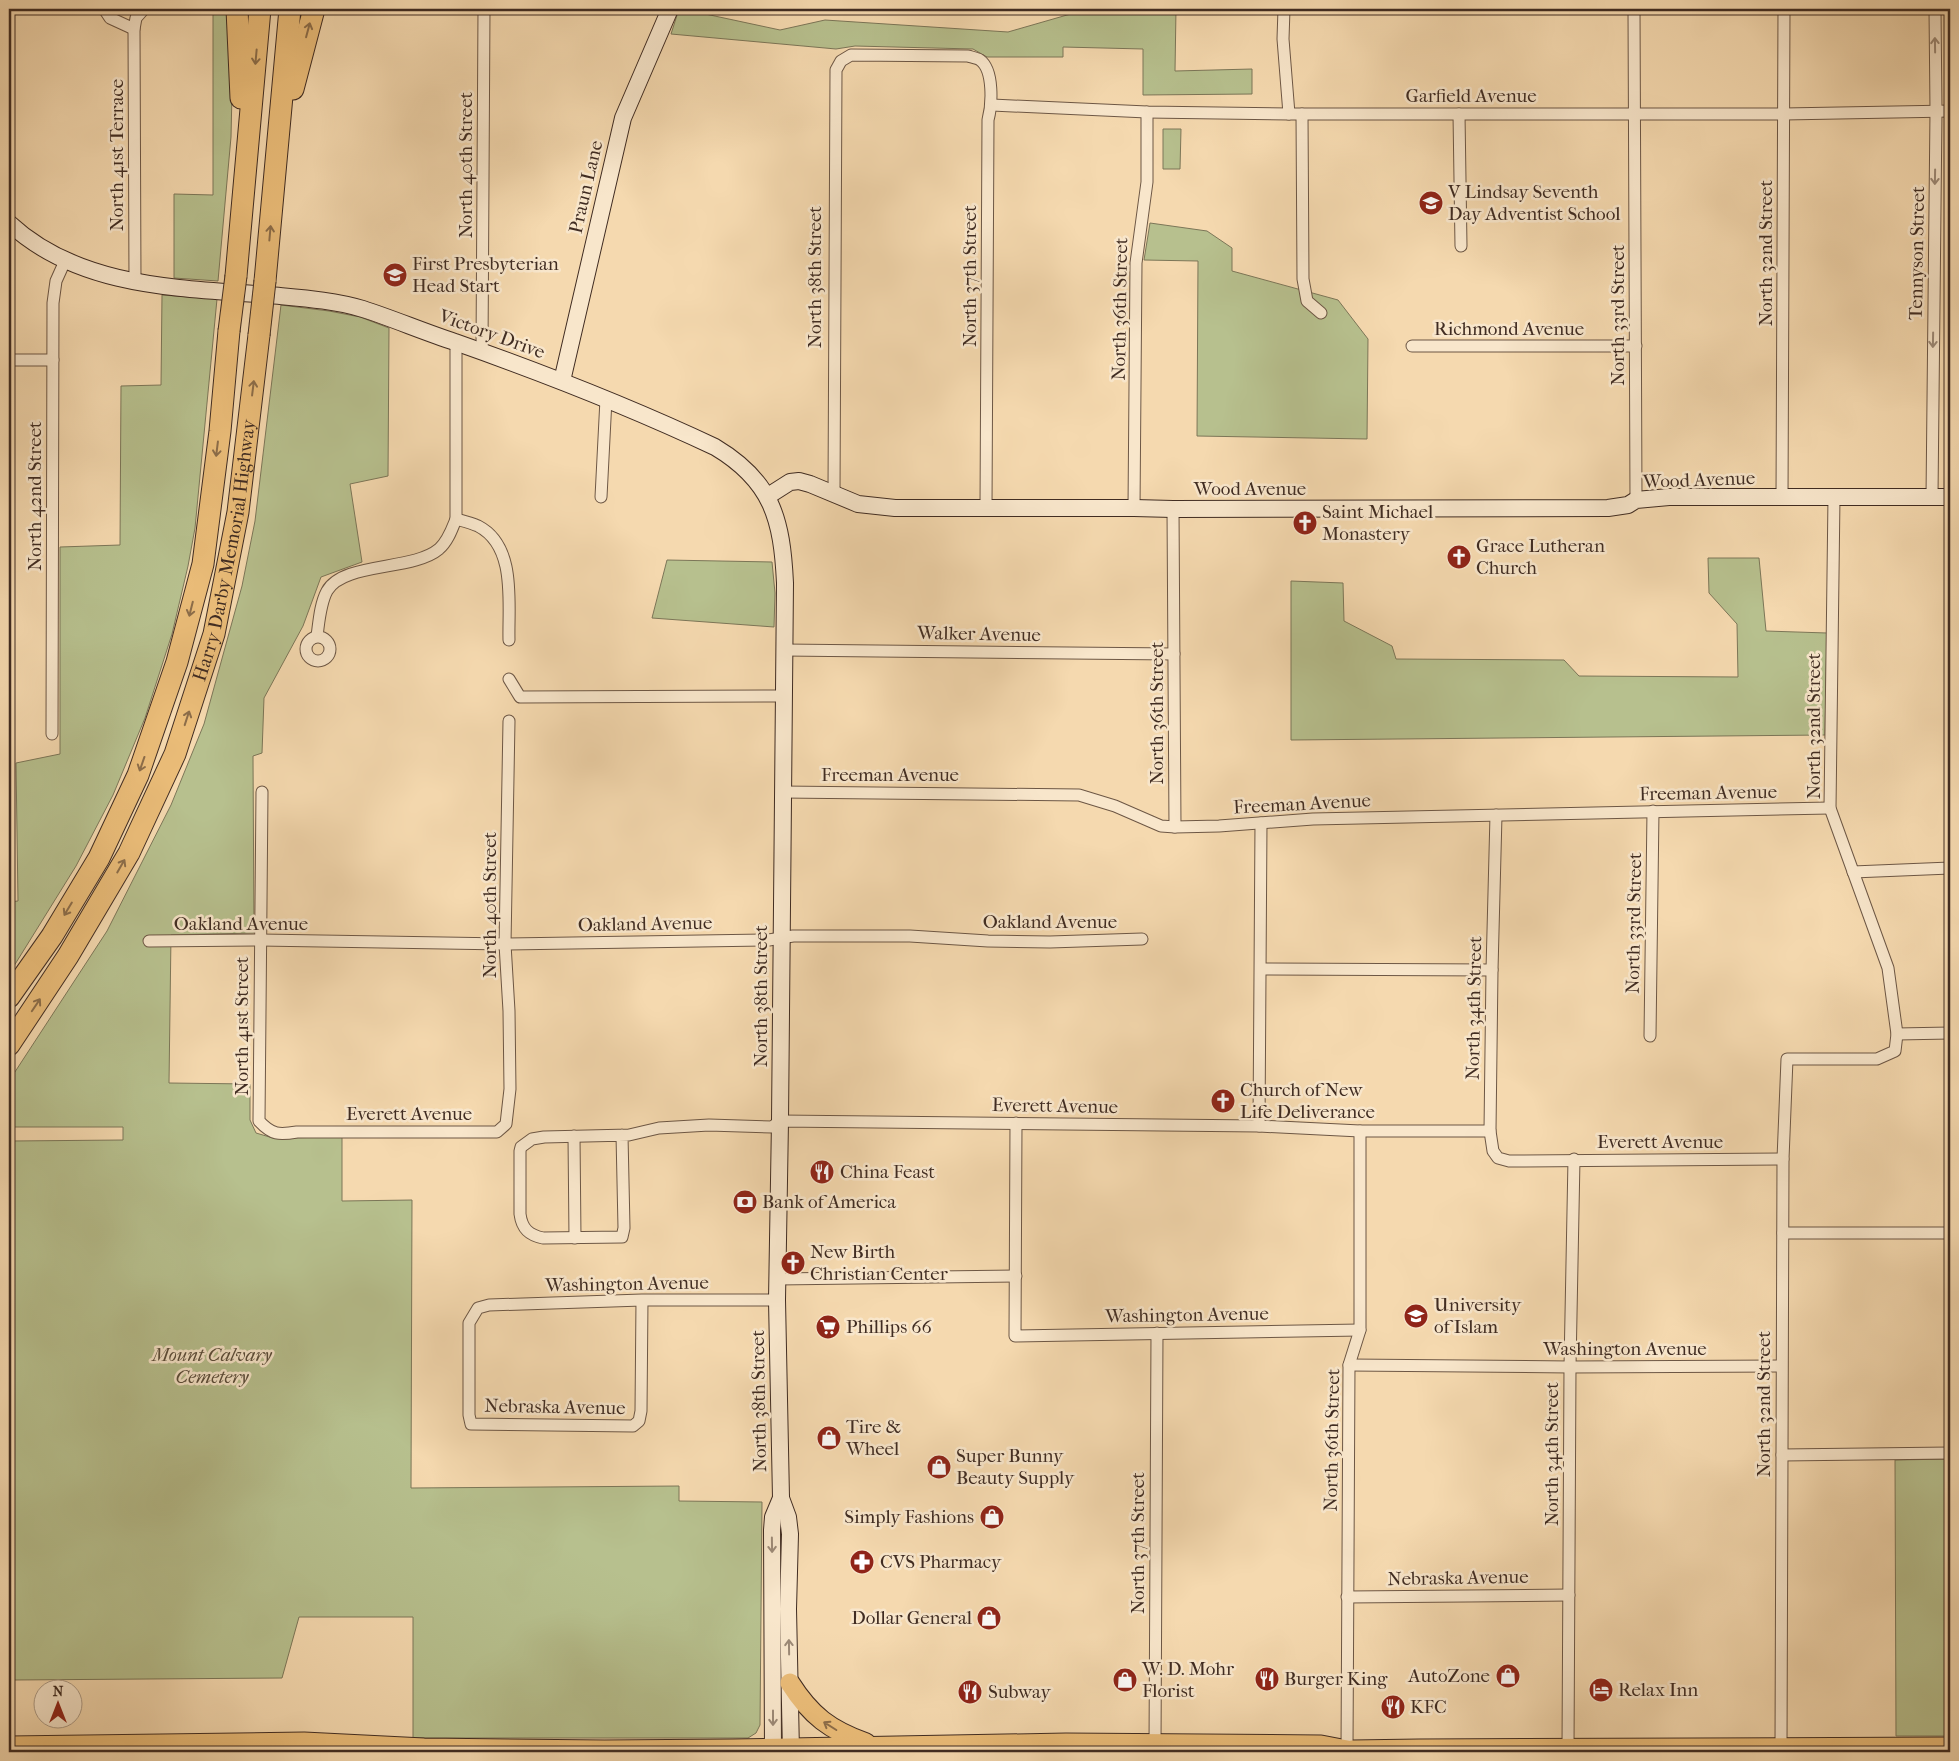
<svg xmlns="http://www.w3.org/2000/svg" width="1959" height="1761" font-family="'IM FELL French Canon',serif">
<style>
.green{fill:#b7c08e;stroke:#7c7658}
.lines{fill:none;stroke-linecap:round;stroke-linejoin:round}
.street-casing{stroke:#6d5745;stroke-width:13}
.secondary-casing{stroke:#402c22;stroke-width:18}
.primary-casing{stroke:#402c22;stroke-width:21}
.highway-casing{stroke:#402c22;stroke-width:23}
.street{stroke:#f8e6cb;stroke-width:11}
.secondary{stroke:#f8e6cb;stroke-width:16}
.primary{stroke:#eabc78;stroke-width:19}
.highway{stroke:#eabc78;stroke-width:21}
.highway-bridge-casing{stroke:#402c22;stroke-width:23;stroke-linecap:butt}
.highway-bridge{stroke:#eabc78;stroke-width:21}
.oneway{stroke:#8c6d49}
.oneway2{stroke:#9c8976}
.labels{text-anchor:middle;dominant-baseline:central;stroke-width:5;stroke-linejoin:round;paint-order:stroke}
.street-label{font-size:19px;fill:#402c22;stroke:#f8e6cb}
.poi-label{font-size:19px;fill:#402c22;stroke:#f8e6cb;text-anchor:start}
.park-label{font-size:19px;font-style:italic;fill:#584a38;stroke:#f8e6cb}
</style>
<rect width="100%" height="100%" fill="#f5d9af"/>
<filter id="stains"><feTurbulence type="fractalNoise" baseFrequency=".004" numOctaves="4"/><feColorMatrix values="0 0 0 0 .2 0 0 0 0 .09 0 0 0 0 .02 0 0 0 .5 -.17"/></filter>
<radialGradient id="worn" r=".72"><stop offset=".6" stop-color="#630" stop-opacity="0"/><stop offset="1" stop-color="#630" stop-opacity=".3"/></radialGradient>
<g class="green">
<path d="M213,9H229L232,92L231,137L218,281L174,278V194L213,195Z"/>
<path d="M679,9H697L696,12L780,30L825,20L1008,32L1074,13L1153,12L1154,9H1176L1175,71L1252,69V94L1143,95V49L1063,47V57H987L973,49L855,46L836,49L671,34Z"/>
<path d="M1163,129H1181L1180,169H1163Z"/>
<path d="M1150,223L1207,231L1232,248V271L1338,300L1368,339L1367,439L1197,436L1198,261L1144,260Z"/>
<path d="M162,295L217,299L195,528L188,566L172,634L145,718L113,795L76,866L9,974V902L18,901L16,763L60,754V547L120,545L121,386L161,385Z"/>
<path d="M281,305L329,311L360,317L389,328L388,476L350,484L362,562L321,577L303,626L264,698L262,753L253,756L254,933L171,935L169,1083L250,1084V1120L256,1133L273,1138L342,1137V1201L412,1200L411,1488L679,1486V1501L762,1502L760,1725L756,1733L748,1738H413V1617H299L282,1678L14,1680L11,1141L123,1140V1127H10L9,1126V1081L107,931L171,805L204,724L242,586L255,521Z"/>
<path d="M1708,558H1759L1766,631L1827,633L1825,735L1291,740V581L1343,583L1344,621L1392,646L1396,659L1564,660L1579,676L1738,677L1737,624L1709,593Z"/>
<path d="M667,560L772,562L775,593L774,627L652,618Z"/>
<path d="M1950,1459V1736H1896L1895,1460Z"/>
</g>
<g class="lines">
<defs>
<g id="street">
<path d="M104,9L110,18L134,29"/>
<path d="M1284,9L1283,39L1289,114"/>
<path d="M1634,9L1636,500"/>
<path d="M992,105L1147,112L1289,114H1784L1950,111"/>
<path d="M1302,114L1303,279L1307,301L1321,313"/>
<path d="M1459,114L1461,246"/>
<path d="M135,281L134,29L136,18L144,9"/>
<path d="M1412,346H1636"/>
<path d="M482,351L484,9"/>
<path d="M9,360H53"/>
<path d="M834,494L836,70L841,61L851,55L968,56C971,57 977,58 980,60C994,70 992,105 988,120L986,507"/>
<path d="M601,497L606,399"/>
<path d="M1932,497L1936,111L1935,9"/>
<path d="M1782,498L1784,9"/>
<path d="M1134,508L1136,263L1147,182V112"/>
<path d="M1173,509L1175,827"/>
<path d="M456,519C463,521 471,523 478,526C517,546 508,604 509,640"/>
<path d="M317,636C319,622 320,604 327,591C343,562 413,571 439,549C448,541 452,529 456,519V342"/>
<circle cx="318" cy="649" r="12"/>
<path d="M784,650L1174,654"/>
<path d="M509,679L520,697L784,696"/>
<path d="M52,734L53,303L56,281L65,261"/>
<path d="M262,792L259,1121C272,1135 279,1135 297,1132H497L506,1124L510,1089L509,1011L505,944L509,721"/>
<path d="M782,792L1079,795L1115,806L1161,826L1175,827L1219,826L1313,819L1830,808"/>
<path d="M1496,815L1492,970L1490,1131L1493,1151L1498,1158L1509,1161L1783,1159"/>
<path d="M1853,872L1950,868"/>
<path d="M149,941L260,940L505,944L769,940L793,936H910L988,941L1050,942L1142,939"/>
<path d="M1261,969L1492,970"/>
<path d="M1897,1034L1950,1033"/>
<path d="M1650,1036L1653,811"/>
<path d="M1016,1123L1015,1336L1360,1330"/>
<path d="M1259,1126L1261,823"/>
<path d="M622,1135L624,1228L622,1237L543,1238C529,1235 522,1229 520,1214V1151L521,1147L532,1139L544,1137L629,1135L659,1128L709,1125L772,1127L780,1121L1259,1126L1360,1131H1490"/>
<path d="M574,1136L575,1238"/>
<path d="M1783,1233H1950"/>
<path d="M777,1279L1016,1276"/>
<path d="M642,1300L641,1411L639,1421L633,1426L471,1424L469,1415V1323L478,1308L489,1305L642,1300H777"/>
<path d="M1349,1365L1570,1367L1781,1366"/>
<path d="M1782,1455L1950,1453"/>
<path d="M1347,1597L1569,1595"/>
<path d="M1155,1748L1157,1333"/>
<path d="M1781,1748L1783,1159L1787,1059H1877L1895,1051L1897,1034L1888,968L1830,808L1834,497"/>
<path d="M1568,1749L1570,1367L1574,1159"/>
<path d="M1347,1750L1349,1365L1360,1330V1131"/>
</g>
<g id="secondary">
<path d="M9,223C79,288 179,288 269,295C300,298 333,300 363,309C394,319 424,332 455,342C543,373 630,407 715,447C772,481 782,519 785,583L780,1121L777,1300L781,1498L788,1517L790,1534L788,1609L791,1752"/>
<path d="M562,381L623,118L670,9"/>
<path d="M768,496L790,482L799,481L810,484L858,504L895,508H1134L1173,509L1608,508L1628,505L1636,500L1669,497H1950"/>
<path d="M773,1752L772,1530L773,1517L781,1498"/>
</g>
<g id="primary">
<path d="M790,1683C811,1716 830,1730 866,1743"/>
<path d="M9,1746L304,1742L424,1748L604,1750L733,1749L1066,1743L1321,1745L1347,1750"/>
<path d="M1341,1752L1352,1750L1419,1749L1950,1747"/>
</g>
<g id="highway">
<path d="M237,9L241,98"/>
<path d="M293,89L314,9"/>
<path d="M236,276L260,9"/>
<path d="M265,281L290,9"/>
<path d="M9,997L52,936L99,858L138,775L177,662L203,564L220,431L229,331"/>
<path id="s1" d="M9,1045L68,956L129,853L175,754L214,634L238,512L259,335"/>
</g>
</defs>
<use href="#street" class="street-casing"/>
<use href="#secondary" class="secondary-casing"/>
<use href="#primary" class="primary-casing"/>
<use href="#highway" class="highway-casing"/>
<use href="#street" class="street"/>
<use href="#secondary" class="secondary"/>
<use href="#primary" class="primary"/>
<use href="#highway" class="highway"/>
<defs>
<g id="highway-bridge">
<path d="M229,331L236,276"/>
<path d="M259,335L265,281"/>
</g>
</defs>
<use href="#highway-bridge" class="highway-bridge-casing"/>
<use href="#highway-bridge" class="highway-bridge"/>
</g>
<defs><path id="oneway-shaft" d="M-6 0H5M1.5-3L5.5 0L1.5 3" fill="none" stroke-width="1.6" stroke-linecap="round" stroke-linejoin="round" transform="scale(1.25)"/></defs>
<g class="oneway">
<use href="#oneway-shaft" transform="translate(308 30) rotate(-75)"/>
<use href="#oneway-shaft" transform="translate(256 57) rotate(95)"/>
<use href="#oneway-shaft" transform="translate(270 233) rotate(-85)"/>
<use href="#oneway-shaft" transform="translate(253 388) rotate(-83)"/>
<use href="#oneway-shaft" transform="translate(217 449) rotate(97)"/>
<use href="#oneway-shaft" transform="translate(191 609) rotate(104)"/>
<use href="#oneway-shaft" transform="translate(187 718) rotate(-72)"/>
<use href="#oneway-shaft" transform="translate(142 764) rotate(109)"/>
<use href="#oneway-shaft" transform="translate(121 866) rotate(-60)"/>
<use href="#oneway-shaft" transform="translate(68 909) rotate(121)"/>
<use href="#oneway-shaft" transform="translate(36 1005) rotate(-56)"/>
<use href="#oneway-shaft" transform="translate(830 1726) rotate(-148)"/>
</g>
<g class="oneway2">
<use href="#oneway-shaft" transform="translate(1935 45) rotate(-91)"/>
<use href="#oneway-shaft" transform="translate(1935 177) rotate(91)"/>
<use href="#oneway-shaft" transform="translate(1933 340) rotate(91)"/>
<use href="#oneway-shaft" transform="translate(772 1545) rotate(89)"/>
<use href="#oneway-shaft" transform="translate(789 1647) rotate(-91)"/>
<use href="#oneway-shaft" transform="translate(773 1718) rotate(90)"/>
</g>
<defs>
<symbol id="school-disc" viewBox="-11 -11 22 22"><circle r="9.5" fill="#8f2418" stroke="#f8e6cb"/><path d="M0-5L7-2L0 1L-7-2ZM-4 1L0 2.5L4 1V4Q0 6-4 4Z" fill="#fff"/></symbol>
<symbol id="church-disc" viewBox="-11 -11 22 22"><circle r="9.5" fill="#8f2418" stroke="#f8e6cb"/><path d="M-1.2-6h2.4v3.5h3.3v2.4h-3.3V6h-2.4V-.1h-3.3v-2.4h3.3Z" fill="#fff"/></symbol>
<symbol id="restaurant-disc" viewBox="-11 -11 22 22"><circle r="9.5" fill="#8f2418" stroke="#f8e6cb"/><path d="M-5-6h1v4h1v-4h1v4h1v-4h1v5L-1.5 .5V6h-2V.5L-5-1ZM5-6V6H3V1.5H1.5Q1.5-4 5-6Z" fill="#fff"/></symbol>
<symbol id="bank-disc" viewBox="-11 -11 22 22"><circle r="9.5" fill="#8f2418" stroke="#f8e6cb"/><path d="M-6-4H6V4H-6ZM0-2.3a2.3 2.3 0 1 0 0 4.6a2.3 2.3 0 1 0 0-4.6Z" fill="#fff"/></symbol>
<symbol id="supermarket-disc" viewBox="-11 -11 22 22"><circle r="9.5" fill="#8f2418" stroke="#f8e6cb"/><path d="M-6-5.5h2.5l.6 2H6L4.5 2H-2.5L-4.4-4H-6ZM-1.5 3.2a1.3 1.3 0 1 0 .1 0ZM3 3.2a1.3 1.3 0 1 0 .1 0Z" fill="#fff"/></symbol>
<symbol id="shop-disc" viewBox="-11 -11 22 22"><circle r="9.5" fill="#8f2418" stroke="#f8e6cb"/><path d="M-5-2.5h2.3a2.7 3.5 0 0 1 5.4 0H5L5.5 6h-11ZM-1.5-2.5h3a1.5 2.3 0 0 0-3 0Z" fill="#fff"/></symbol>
<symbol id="pharmacy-disc" viewBox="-11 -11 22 22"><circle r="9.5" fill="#8f2418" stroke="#f8e6cb"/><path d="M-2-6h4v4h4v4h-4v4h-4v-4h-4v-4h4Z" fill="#fff"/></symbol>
<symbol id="hotel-disc" viewBox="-11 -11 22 22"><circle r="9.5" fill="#8f2418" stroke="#f8e6cb"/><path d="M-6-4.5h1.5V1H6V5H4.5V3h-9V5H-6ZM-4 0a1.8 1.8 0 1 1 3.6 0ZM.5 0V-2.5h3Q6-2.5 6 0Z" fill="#fff"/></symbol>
</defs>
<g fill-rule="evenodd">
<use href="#school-disc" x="1417" y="189" width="28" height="28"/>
<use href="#school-disc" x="381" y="261" width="28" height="28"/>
<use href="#church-disc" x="1291" y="509" width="28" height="28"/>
<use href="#church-disc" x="1445" y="543" width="28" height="28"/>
<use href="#church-disc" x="1209" y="1087" width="28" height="28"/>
<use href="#restaurant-disc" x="808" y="1158" width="28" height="28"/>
<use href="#bank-disc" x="731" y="1188" width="28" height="28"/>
<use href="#church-disc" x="779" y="1249" width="28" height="28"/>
<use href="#school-disc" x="1402" y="1302" width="28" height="28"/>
<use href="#supermarket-disc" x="814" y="1313" width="28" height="28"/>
<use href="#shop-disc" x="815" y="1424" width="28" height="28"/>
<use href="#shop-disc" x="925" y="1453" width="28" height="28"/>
<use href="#shop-disc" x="978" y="1503" width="28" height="28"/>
<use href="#pharmacy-disc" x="848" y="1548" width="28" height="28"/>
<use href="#shop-disc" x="975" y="1604" width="28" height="28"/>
<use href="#shop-disc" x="1494" y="1662" width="28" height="28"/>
<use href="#restaurant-disc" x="1253" y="1665" width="28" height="28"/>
<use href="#shop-disc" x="1111" y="1666" width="28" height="28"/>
<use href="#hotel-disc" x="1587" y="1676" width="28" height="28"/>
<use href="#restaurant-disc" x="956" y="1678" width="28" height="28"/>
<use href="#restaurant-disc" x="1379" y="1693" width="28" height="28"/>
</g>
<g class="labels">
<g class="street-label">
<text x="1471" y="96">Garfield Avenue</text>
<text transform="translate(117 155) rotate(-90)">North 41st Terrace</text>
<text transform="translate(466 165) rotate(-90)">North 40th Street</text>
<text transform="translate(586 187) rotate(-77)">Praun Lane</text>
<text transform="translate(1766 253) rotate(-90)">North 32nd Street</text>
<text transform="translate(1917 253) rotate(-89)">Tennyson Street</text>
<text transform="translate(970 276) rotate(-90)">North 37th Street</text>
<text transform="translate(815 277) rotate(-90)">North 38th Street</text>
<text transform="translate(1120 309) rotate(-89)">North 36th Street</text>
<text transform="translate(1618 315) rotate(-90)">North 33rd Street</text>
<text x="1509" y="329">Richmond Avenue</text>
<text transform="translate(492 334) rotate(20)">Victory Drive</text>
<text transform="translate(1699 480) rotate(-2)">Wood Avenue</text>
<text x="1250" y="489">Wood Avenue</text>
<text transform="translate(35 496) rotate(-90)">North 42nd Street</text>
<text stroke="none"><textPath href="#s1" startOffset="546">Harry Darby Memorial Highway</textPath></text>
<text transform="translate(979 634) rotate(1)">Walker Avenue</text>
<text transform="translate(1157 713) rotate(-90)">North 36th Street</text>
<text transform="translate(1814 726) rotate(-90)">North 32nd Street</text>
<text x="890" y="775">Freeman Avenue</text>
<text transform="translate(1708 793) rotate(-1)">Freeman Avenue</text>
<text transform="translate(1302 804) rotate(-3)">Freeman Avenue</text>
<text transform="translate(490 905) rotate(-90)">North 40th Street</text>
<text x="1050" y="922">Oakland Avenue</text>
<text transform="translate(1634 923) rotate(-89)">North 33rd Street</text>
<text x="241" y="924">Oakland Avenue</text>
<text transform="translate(645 924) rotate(-1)">Oakland Avenue</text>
<text transform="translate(761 996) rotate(-90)">North 38th Street</text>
<text transform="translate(1474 1008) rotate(-89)">North 34th Street</text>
<text transform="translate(242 1026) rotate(-90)">North 41st Street</text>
<text transform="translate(1055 1106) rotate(1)">Everett Avenue</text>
<text x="409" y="1114">Everett Avenue</text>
<text x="1660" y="1142">Everett Avenue</text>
<text transform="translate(627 1284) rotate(-1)">Washington Avenue</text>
<text transform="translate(1187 1315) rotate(-1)">Washington Avenue</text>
<text x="1625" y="1349">Washington Avenue</text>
<text transform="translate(759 1401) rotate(-91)">North 38th Street</text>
<text transform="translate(1764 1404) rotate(-90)">North 32nd Street</text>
<text transform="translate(555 1407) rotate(1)">Nebraska Avenue</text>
<text transform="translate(1332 1440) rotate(-89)">North 36th Street</text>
<text transform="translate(1552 1454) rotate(-90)">North 34th Street</text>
<text transform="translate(1138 1543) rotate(-90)">North 37th Street</text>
<text transform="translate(1458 1578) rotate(-1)">Nebraska Avenue</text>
</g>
<g class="poi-label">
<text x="1448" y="192">V Lindsay Seventh<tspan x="1448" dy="22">Day Adventist School</tspan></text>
<text x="412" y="264">First Presbyterian<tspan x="412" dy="22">Head Start</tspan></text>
<text x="1322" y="512">Saint Michael<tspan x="1322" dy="22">Monastery</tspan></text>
<text x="1476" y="546">Grace Lutheran<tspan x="1476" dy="22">Church</tspan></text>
<text x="1240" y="1090">Church of New<tspan x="1240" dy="22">Life Deliverance</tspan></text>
<text x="840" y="1172">China Feast</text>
<text x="762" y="1202">Bank of America</text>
<text x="810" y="1252">New Birth<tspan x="810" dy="22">Christian Center</tspan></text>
<text x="1434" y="1305">University<tspan x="1434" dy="22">of Islam</tspan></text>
<text x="846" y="1327">Phillips 66</text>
<text x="846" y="1427">Tire &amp;<tspan x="846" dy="22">Wheel</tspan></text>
<text x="956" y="1456">Super Bunny<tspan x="956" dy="22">Beauty Supply</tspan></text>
<text x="974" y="1517" text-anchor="end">Simply Fashions</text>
<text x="880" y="1562">CVS Pharmacy</text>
<text x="972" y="1618" text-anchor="end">Dollar General</text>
<text x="1142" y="1669">W. D. Mohr<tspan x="1142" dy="22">Florist</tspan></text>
<text x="1490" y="1676" text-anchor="end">AutoZone</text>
<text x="1284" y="1679">Burger King</text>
<text x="1618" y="1690">Relax Inn</text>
<text x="988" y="1692">Subway</text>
<text x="1410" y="1707">KFC</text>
</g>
<g class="park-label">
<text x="212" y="1355">Mount Calvary<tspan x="212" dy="22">Cemetery</tspan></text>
</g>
</g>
<rect width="1959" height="1761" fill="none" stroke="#f5d9af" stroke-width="30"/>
<rect x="10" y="10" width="1939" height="1741" fill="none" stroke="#402c22" stroke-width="2.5"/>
<rect x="15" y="15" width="1929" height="1731" fill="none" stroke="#402c22"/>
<g transform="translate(58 1704)"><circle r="24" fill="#f8e6cb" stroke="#ae9c87"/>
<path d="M0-4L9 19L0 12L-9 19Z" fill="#8f2418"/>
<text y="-8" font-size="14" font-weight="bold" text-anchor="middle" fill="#402c22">N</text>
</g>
<rect width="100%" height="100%" filter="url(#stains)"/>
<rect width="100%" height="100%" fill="url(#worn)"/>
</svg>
